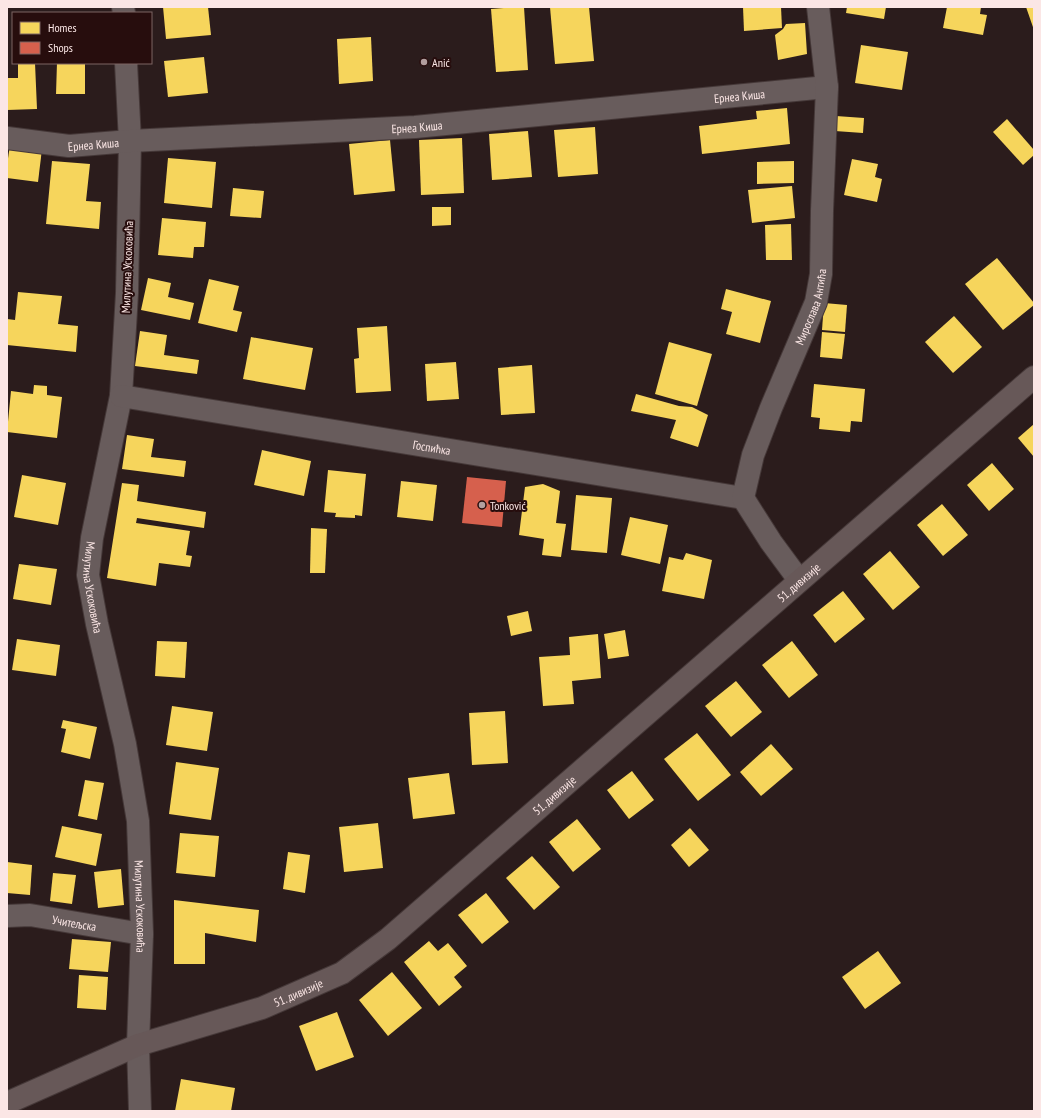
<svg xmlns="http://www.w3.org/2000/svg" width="1041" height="1118" font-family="'PT Sans Narrow',sans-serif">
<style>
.homes{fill:#f6d55c}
.shops{fill:#d6604d}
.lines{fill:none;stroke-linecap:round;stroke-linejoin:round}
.street-casing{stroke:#453838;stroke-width:24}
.secondary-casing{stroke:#453838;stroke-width:24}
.street{stroke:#685c5c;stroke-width:22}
.secondary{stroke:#675858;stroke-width:22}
.poi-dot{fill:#b29f9f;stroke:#270d0d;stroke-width:1.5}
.labels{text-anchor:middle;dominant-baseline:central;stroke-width:4;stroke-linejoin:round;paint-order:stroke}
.poi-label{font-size:12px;fill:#fbe6e5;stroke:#270d0d;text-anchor:start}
.street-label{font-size:12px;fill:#fbe6e5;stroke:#270d0d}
</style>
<rect width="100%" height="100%" fill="#2b1c1c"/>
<g class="homes">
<path d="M163,7H208L211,35L166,39Z"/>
<path d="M518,7H524L528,70L496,72L491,9Z"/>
<path d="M550,7H589L594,61L555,64Z"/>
<path d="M743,7H781L782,28L744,31Z"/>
<path d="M847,7H886L884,19L846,13Z"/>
<path d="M947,7H981L980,14L987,15L983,35L943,28Z"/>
<path d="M1026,7H1034V30Z"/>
<path d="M805,23L807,54L778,60L775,35L783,29L786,24Z"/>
<path d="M371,37L373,81L339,84L337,39Z"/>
<path d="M861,45L908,52L902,90L855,83Z"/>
<path d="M204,57L208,93L168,97L164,61Z"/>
<path d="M18,63H35L37,109L7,110V78H18Z"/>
<path d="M57,63H85V94H56Z"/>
<path d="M787,108L790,144L702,154L699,126L757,119L756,111Z"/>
<path d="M836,116L864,118L863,133L835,131Z"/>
<path d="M1007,119L1034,150V155L1023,165L993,132Z"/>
<path d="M595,127L598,174L558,177L554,130Z"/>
<path d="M528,131L532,177L492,180L489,134Z"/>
<path d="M462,138L464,193L421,195L419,140Z"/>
<path d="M390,140L395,191L354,195L349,144Z"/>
<path d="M10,145L42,149L38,182L7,178V165Z"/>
<path d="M168,158L216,162L212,208L164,203Z"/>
<path d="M852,159L878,164L875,177L882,179L877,202L844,195Z"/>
<path d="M52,161L90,164L86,201L101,202L99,229L46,224Z"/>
<path d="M794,161V183L757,184V162Z"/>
<path d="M792,186L795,218L752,223L748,190Z"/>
<path d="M233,188L264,191L261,218L230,216Z"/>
<path d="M432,207H451V225L432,226Z"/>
<path d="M162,218L206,222L204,247H194L193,258L158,255Z"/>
<path d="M791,224L792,260H766L765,225Z"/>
<path d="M997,258L1034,303V305L1003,330L965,284Z"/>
<path d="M148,278L171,283L168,297L194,303L190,320L141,310Z"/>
<path d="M209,279L239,286L233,310L242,312L237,332L198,323Z"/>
<path d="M726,289L771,301L760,343L726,334L732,312L721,309Z"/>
<path d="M18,292L62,296L58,324L78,326L76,352L7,345V319L15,320Z"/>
<path d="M824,303L847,305L845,332L822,330Z"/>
<path d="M954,316L982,347L953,373L925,342Z"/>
<path d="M387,326L391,391L356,393L354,359L359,358L357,328Z"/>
<path d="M140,331L167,335L164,355L199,360L197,374L135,366Z"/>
<path d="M822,332L845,334L842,359L820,357Z"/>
<path d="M251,337L313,348L305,390L243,379Z"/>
<path d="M669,342L712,354L697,406L655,394Z"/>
<path d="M456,362L459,399L427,401L425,364Z"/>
<path d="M532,365L535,413L501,415L498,368Z"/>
<path d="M814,384L865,389L862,422L851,421L850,432L819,429L820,418L811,417Z"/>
<path d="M34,385L47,386V395L62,397L57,438L7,432L11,391L33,394Z"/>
<path d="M636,394L679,406L692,407L708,415L698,447L670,438L676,420L631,411Z"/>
<path d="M1034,424V457L1018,438Z"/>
<path d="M127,435L154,439L151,457L186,461L184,477L122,469Z"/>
<path d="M262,450L311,461L304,496L254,485Z"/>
<path d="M992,463L1014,489L989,511L967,485Z"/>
<path d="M328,470L366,474L362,516L355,515V518L335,517L336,513L324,512Z"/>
<path d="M22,475L66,483L58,525L14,517Z"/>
<path d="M401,481L437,485L433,521L397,517Z"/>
<path d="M122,483L139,485L137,501L206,512L204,528L137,518L136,523L190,531L186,555L192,556L190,567L159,563L156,586L107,578Z"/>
<path d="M543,484L560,491L556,523L566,524L561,557L542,555L544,539L519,535L525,487Z"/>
<path d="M576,495L612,498L607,553L571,550Z"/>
<path d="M942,504L968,535L943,556L917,525Z"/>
<path d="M630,517L668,525L660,564L621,555Z"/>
<path d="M311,528L327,529L325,573H310Z"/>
<path d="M890,551L920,587L893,610L863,574Z"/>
<path d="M686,553L712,560L704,599L662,591L669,557L683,560Z"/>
<path d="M19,564L57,569L51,605L13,599Z"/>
<path d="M843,591L865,619L835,643L813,615Z"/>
<path d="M528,611L532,631L511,636L507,616Z"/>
<path d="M625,630L629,656L608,659L604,634Z"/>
<path d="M598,634L601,678L572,681L574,704L543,706L539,657L570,655L569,637Z"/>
<path d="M17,639L60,645L56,676L12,670Z"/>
<path d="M157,641L187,642L185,678L155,676Z"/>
<path d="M792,641L818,675L789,698L762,665Z"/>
<path d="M736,681L762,712L731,737L705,706Z"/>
<path d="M172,706L213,712L207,751L166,745Z"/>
<path d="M505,711L508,763L472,765L469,713Z"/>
<path d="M63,720L97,727L90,759L61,752L66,729L61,728Z"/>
<path d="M697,733L731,775L698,801L664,759Z"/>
<path d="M771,744L793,769L761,796L740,772Z"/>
<path d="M176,762L219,768L211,820L169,814Z"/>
<path d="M632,771L654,800L629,819L607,790Z"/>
<path d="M449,773L455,814L413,819L408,778Z"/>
<path d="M85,780L104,783L97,820L78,816Z"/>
<path d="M577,819L601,849L573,872L549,842Z"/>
<path d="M378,823L383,868L344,872L339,827Z"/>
<path d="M62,826L102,834L96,866L55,857Z"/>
<path d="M690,828L709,850L689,867L671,845Z"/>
<path d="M180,833L219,836L215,877L176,873Z"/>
<path d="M288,852L310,855L305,893L283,889Z"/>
<path d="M532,856L560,887L534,910L506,878Z"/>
<path d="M7,862L32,865L30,895L7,893Z"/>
<path d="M121,869L124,905L98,908L94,872Z"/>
<path d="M53,873L76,875L72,904L50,901Z"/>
<path d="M486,893L509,922L482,944L458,915Z"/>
<path d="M174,900L259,910L256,942L205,933V964H174Z"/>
<path d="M72,939L111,942L108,972L69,969Z"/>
<path d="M429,941L438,951L448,943L467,966L454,977L462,987L439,1006L404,962Z"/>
<path d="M878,951L901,983L865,1009L842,977Z"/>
<path d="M392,972L422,1008L388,1036L359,1000Z"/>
<path d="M79,975L108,977L106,1010L77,1008Z"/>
<path d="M337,1012L354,1057L316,1071L299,1026Z"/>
<path d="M181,1079L235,1088L231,1111H175Z"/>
</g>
<path class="shops" d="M467,477L506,481L502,527L462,523Z"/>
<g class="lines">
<defs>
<g id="street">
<path d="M123,7L124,13"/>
<path id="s1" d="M126,63L130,141L127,293L121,396L92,538L88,575L97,624L125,744L138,821L142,934L138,1045L140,1111"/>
<path id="s2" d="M7,138L69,146L130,141L415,127L827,87"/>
<path id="s3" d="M121,396L743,498"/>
<path id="s4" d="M799,580L771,542L743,498L753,455L771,408L816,302L821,274L822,211L827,87L818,7"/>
<path id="s5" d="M7,916L30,915L142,934"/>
</g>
<g id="secondary">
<path id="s6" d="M7,1103L138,1045L262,1008L342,973L388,939L1034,377"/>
</g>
</defs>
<use href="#street" class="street-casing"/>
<use href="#secondary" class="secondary-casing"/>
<use href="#street" class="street"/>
<use href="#secondary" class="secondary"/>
</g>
<g class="poi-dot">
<circle cx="424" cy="62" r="4"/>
<circle cx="482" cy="505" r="4"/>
</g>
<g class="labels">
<g class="poi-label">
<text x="432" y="62">Anić</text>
<text x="490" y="505">Tonković</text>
</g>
<g class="street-label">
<text stroke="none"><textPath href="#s2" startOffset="735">Ернеа Киша</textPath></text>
<text stroke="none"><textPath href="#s2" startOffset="411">Ернеа Киша</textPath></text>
<text stroke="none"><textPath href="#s2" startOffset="87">Ернеа Киша</textPath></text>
<text transform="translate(127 267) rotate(-88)">Милутина Ускоковића</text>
<text stroke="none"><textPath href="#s4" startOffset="303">Мирослава Антића</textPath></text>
<text stroke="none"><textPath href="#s3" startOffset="315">Госпићка</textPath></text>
<text stroke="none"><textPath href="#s6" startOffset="961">51. дивизије</textPath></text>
<text stroke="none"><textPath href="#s1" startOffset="528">Милутина Ускоковића</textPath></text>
<text stroke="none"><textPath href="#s6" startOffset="637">51. дивизије</textPath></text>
<text stroke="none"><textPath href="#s1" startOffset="852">Милутина Ускоковића</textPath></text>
<text stroke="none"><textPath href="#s5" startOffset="68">Учитељска</textPath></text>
<text stroke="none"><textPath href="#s6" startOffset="312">51. дивизије</textPath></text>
</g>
</g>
<rect width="1041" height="1118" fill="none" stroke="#fbe6e5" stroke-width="16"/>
<rect x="12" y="12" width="140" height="52" fill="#270d0d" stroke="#7c6463"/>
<rect x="20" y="22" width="20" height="12" fill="#f6d55c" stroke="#7c6463"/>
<text x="48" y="32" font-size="12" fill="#fbe6e5">Homes</text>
<rect x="20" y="42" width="20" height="12" fill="#d6604d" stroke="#7c6463"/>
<text x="48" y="52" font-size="12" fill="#fbe6e5">Shops</text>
</svg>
